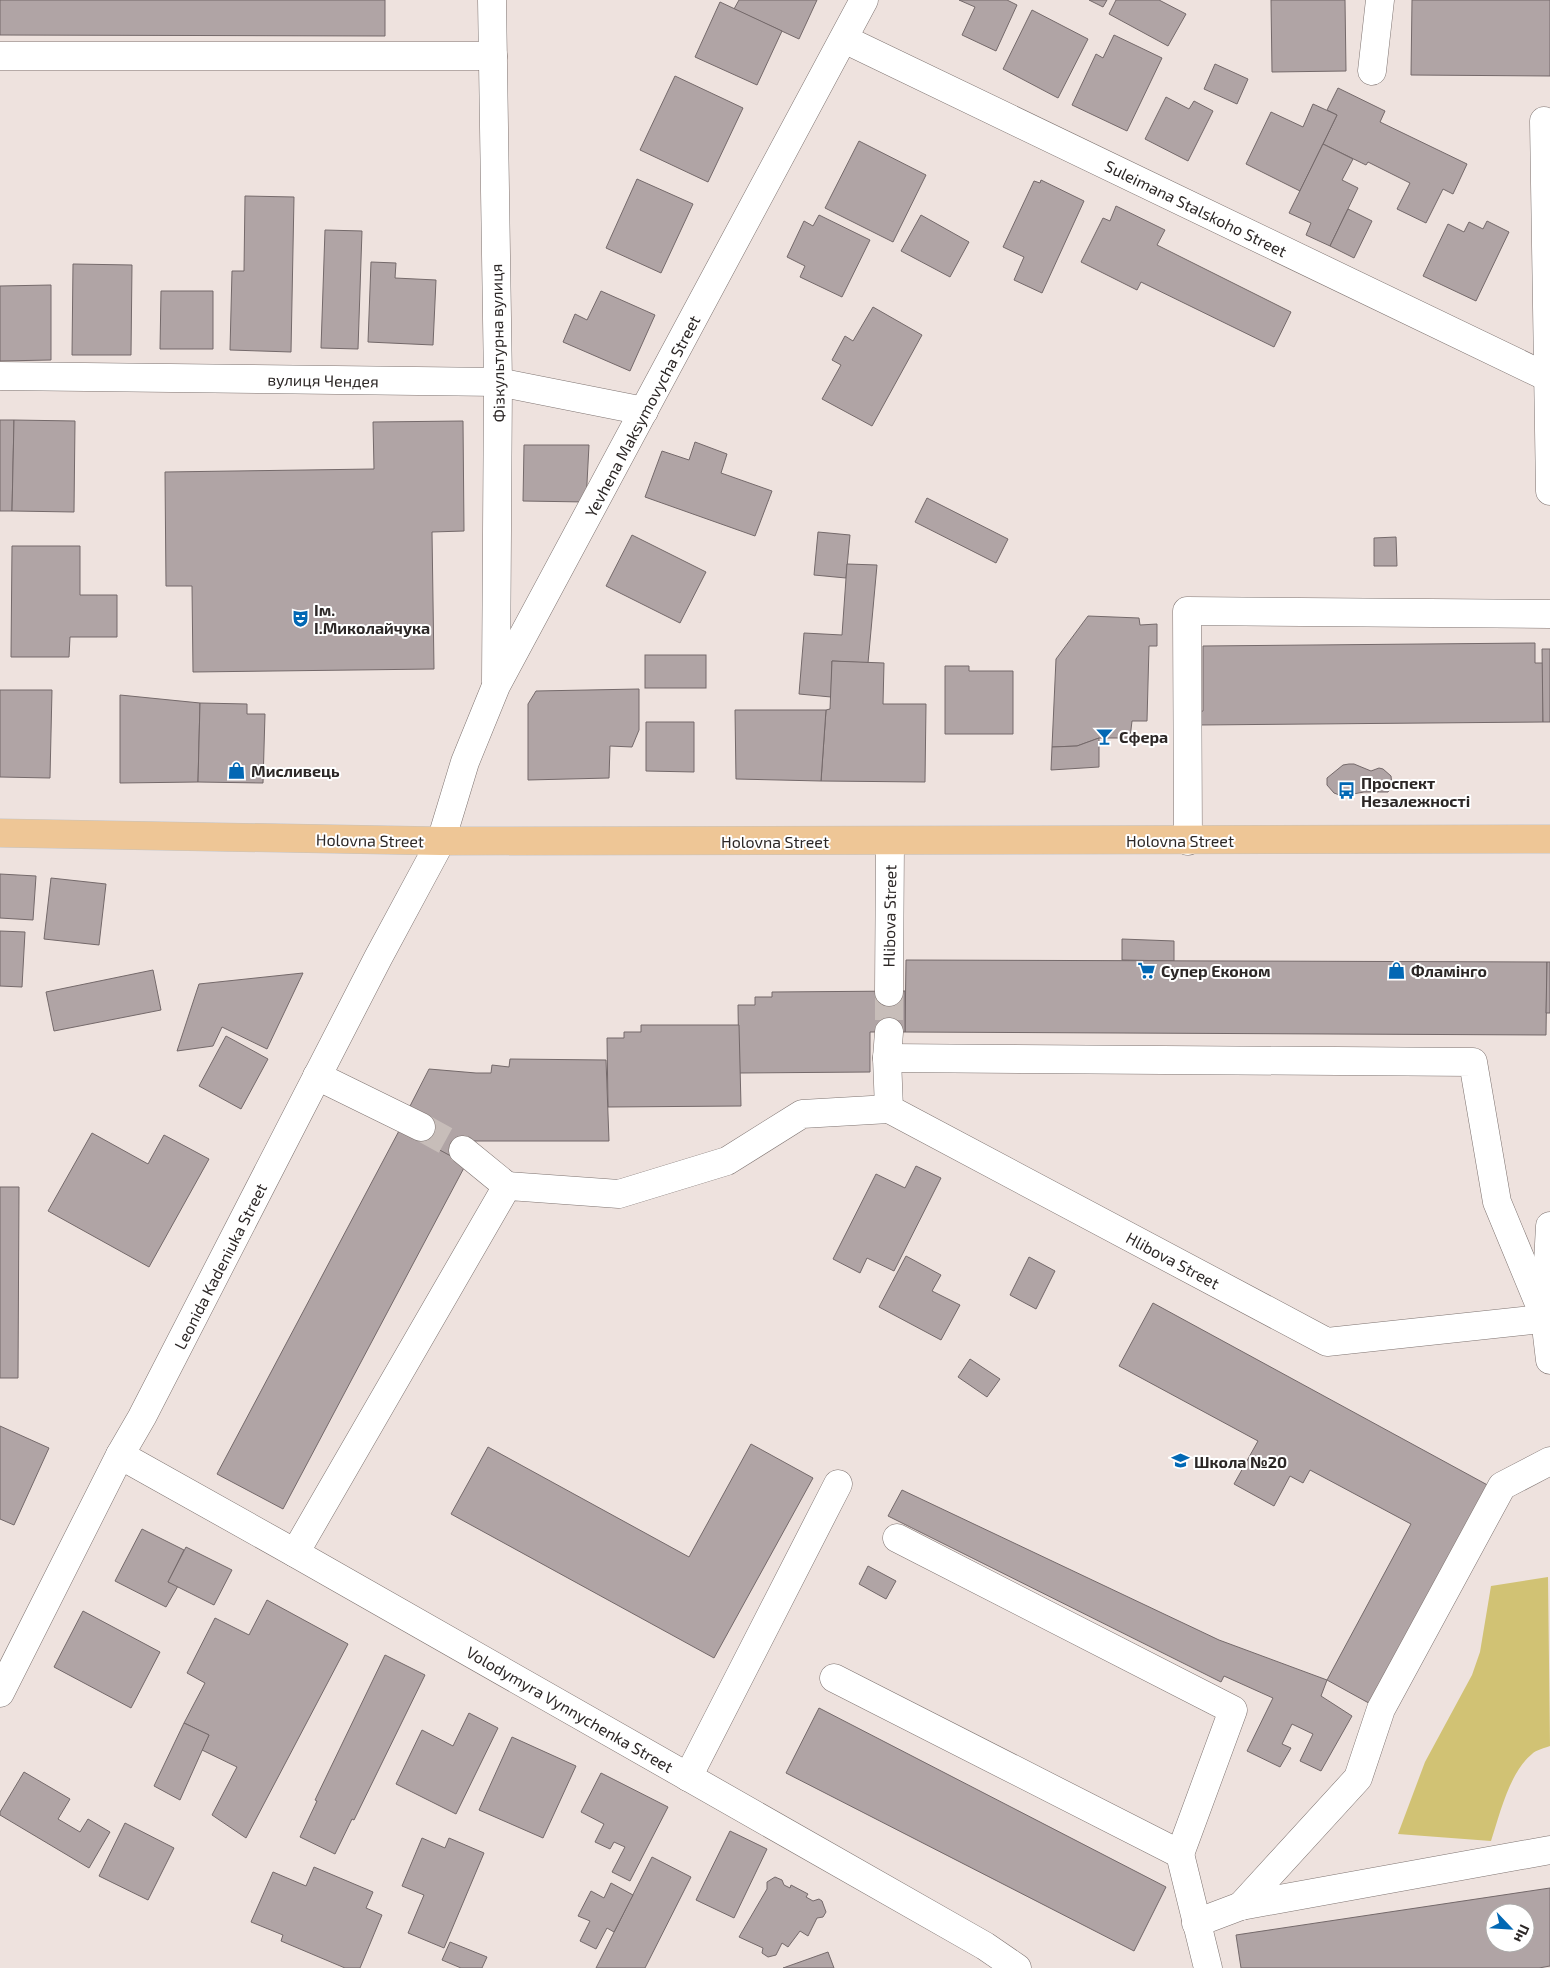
<svg xmlns="http://www.w3.org/2000/svg" width="1550" height="1968" font-family="'Exo 2',sans-serif">
<style>
.green{fill:#d1c274}
.building{fill:#b0a4a5;stroke:#74696a;fill-rule:evenodd}
.lines{fill:none;stroke-linecap:round;stroke-linejoin:round}
.minor-tunnel{stroke:#c7bdb9;stroke-width:28;stroke-dasharray:28 14;stroke-linecap:butt}
.minor-casing{stroke:#7e7370;stroke-width:29}
.major-casing{stroke:#c4c3c2;stroke-width:29}
.minor{stroke:#fff;stroke-width:28}
.major{stroke:#eec696;stroke-width:28}
.labels{text-anchor:middle;dominant-baseline:central;stroke-width:4;stroke-linejoin:round;paint-order:stroke}
.street-label{font-size:16px;fill:#2c2726;stroke:#fff}
.poi-label{font-size:16px;font-weight:bold;fill:#2c2726;stroke:#fff;text-anchor:start}
</style>
<rect width="100%" height="100%" fill="#eee2de"/>
<path class="green" d="M1548,1577L1550,1746C1545,1748 1536,1750 1532,1754C1509,1773 1500,1814 1491,1841L1398,1834L1425,1762L1472,1675L1480,1652L1491,1586Z"/>
<g class="building">
<path d="M0,0H385V36L0,35Z"/>
<path d="M739,0H817L799,39L734,9Z"/>
<path d="M959,0H1007L1017,5L996,51L962,35L975,7Z"/>
<path d="M1089,0H1107L1103,7Z"/>
<path d="M1116,0H1159L1186,14L1168,46L1109,14Z"/>
<path d="M1271,0H1345L1346,71L1272,72Z"/>
<path d="M1412,0H1550V76L1411,75Z"/>
<path d="M720,2L782,31L757,85L695,57Z"/>
<path d="M1032,10L1088,39L1058,98L1003,69Z"/>
<path d="M1114,35L1162,58L1127,131L1072,105L1096,54L1103,58Z"/>
<path d="M1215,64L1248,79L1237,104L1204,89Z"/>
<path d="M675,76L743,108L708,182L640,150Z"/>
<path d="M1338,88L1385,111L1380,122L1467,164L1453,194L1443,189L1426,223L1397,209L1410,183L1368,162L1366,165L1323,144L1337,115L1327,110Z"/>
<path d="M1166,97L1189,109L1194,101L1213,111L1188,161L1145,139Z"/>
<path d="M1313,104L1337,115L1300,191L1246,164L1271,112L1303,127Z"/>
<path d="M859,141L926,175L893,242L825,208Z"/>
<path d="M1323,144L1353,159L1342,180L1358,188L1330,246L1306,235L1311,223L1289,213Z"/>
<path d="M637,179L693,204L661,273L606,248Z"/>
<path d="M1041,180L1084,201L1042,293L1014,280L1024,257L1003,247L1034,181L1040,183Z"/>
<path d="M245,196L294,197L291,352L230,350L232,271H244Z"/>
<path d="M1116,206L1165,230L1157,245L1291,312L1274,347L1141,282L1137,290L1081,262L1103,218L1110,221Z"/>
<path d="M1348,209L1372,221L1354,258L1330,246Z"/>
<path d="M819,215L870,240L842,297L800,277L805,266L787,257L804,221L813,226Z"/>
<path d="M921,215L969,242L950,277L901,251Z"/>
<path d="M1487,221L1509,232L1476,301L1423,276L1448,224L1464,232L1469,222L1483,229Z"/>
<path d="M325,230L362,231L358,349L321,348Z"/>
<path d="M371,262L396,263L395,278L436,280L433,345L368,342Z"/>
<path d="M73,264L132,265L131,355H72Z"/>
<path d="M51,285V360L0,361V286Z"/>
<path d="M161,291H213V349H160Z"/>
<path d="M601,291L655,315L630,371L563,342L575,314L587,320Z"/>
<path d="M873,307L922,335L872,426L822,399L841,365L832,360L845,336L853,341Z"/>
<path d="M0,420H14L12,511H0Z"/>
<path d="M14,420L75,421L74,512L12,511Z"/>
<path d="M463,421L464,531L432,532L434,669L193,672L192,586H166L165,472L374,469L373,422Z"/>
<path d="M695,442L727,454L721,473L772,491L755,536L645,497L662,451L689,460Z"/>
<path d="M524,445H589L586,502L523,501Z"/>
<path d="M927,498L1008,539L996,563L915,522Z"/>
<path d="M818,532L850,535L846,578L814,575Z"/>
<path d="M632,535L706,572L680,623L606,586Z"/>
<path d="M1396,537L1397,566H1374V538Z"/>
<path d="M12,546H80V595H117V637H70L69,657H11Z"/>
<path d="M847,564L877,565L868,663L832,661L831,697L799,694L804,633L842,635Z"/>
<path d="M1088,616L1139,618L1140,625L1157,624V646H1149L1147,721H1132L1130,738H1099L1077,746L1052,747L1056,659Z"/>
<path d="M1535,643V663H1543V722L1198,725V712L1203,711V646Z"/>
<path d="M1542,649H1550V722H1543Z"/>
<rect x="645" y="655" width="61" height="33"/>
<path d="M832,661L884,663L883,704H926L925,782L821,781L826,710L830,709Z"/>
<path d="M945,666H969V671H1013V734H945Z"/>
<path d="M639,689V730L632,747L610,746L609,778L528,780V704L536,691Z"/>
<path d="M0,690H52L50,778L0,777Z"/>
<path d="M120,695L200,703L198,782L120,783Z"/>
<path d="M200,703L247,704V714H265L263,783L198,782Z"/>
<path d="M735,710H826L821,781L736,779Z"/>
<path d="M646,722H694V772L646,771Z"/>
<path d="M1099,738V767L1051,770L1052,747L1077,746Z"/>
<path d="M1349,764H1354L1371,771L1379,768L1383,769L1391,776L1392,786L1388,792H1364L1342,796L1334,793L1327,785V778L1343,765Z"/>
<path d="M0,874L36,876L33,920L0,918Z"/>
<path d="M51,878L106,884L99,945L44,939Z"/>
<path d="M0,931L25,932L22,987L0,986Z"/>
<path d="M1122,939L1174,941V961L1122,960Z"/>
<path d="M906,960L1547,962L1546,1035L905,1032Z"/>
<path d="M1547,962H1550V1013H1546Z"/>
<path d="M153,970L161,1010L54,1031L46,992Z"/>
<path d="M303,973L267,1049L222,1027L213,1046L177,1051L199,984Z"/>
<path d="M905,991V1032H870V1072L739,1073L738,1005H755V997H772V992Z"/>
<path d="M641,1025H739L741,1106L608,1107L607,1038H624V1032H641Z"/>
<path d="M226,1036L268,1059L241,1109L199,1086Z"/>
<path d="M510,1059L606,1060L609,1141H468L458,1160L416,1138L409,1108L429,1069L476,1073H491L492,1065L509,1067Z"/>
<path d="M400,1129L466,1164L283,1509L217,1474Z"/>
<path d="M92,1133L148,1164L164,1135L209,1159L149,1267L48,1211Z"/>
<path d="M916,1166L941,1178L894,1271L867,1258L860,1273L833,1259L876,1174L905,1188Z"/>
<path d="M0,1187H19L18,1378H0Z"/>
<path d="M906,1256L941,1275L932,1291L960,1305L941,1340L879,1307Z"/>
<path d="M1029,1257L1055,1271L1036,1309L1010,1295Z"/>
<path d="M1153,1303L1493,1488L1376,1707L1327,1680L1411,1524L1310,1470L1303,1483L1290,1476L1274,1506L1234,1484L1258,1441L1119,1366Z"/>
<path d="M970,1359L1000,1379L987,1397L958,1377Z"/>
<path d="M0,1426L49,1448L14,1525L0,1519Z"/>
<path d="M751,1444L813,1478L714,1658L451,1514L488,1447L689,1557Z"/>
<path d="M902,1490L1219,1640L1327,1680L1321,1696L1352,1716L1321,1771L1300,1761L1313,1734L1292,1724L1282,1744L1291,1748L1280,1767L1247,1751L1273,1698L1224,1676L1221,1682L888,1516Z"/>
<path d="M142,1529L184,1550L168,1582L178,1586L166,1607L115,1581Z"/>
<path d="M186,1547L232,1570L214,1605L168,1582Z"/>
<path d="M868,1566L896,1581L886,1599L859,1584Z"/>
<path d="M267,1600L348,1644L246,1838L212,1815L237,1767L202,1750L209,1735L184,1723L205,1683L187,1673L215,1618L249,1635Z"/>
<path d="M83,1611L160,1652L131,1708L54,1667Z"/>
<path d="M385,1655L425,1675L354,1820L352,1819L335,1854L300,1837L317,1801L315,1800Z"/>
<path d="M819,1708L1166,1887L1134,1951L786,1773Z"/>
<path d="M469,1713L498,1728L456,1814L396,1784L422,1730L453,1746Z"/>
<path d="M184,1723L209,1735L180,1800L154,1786Z"/>
<path d="M512,1737L576,1766L543,1838L479,1810Z"/>
<path d="M24,1772L70,1799L58,1819L80,1832L88,1819L110,1832L89,1868L0,1815V1812Z"/>
<path d="M601,1773L668,1807L630,1881L612,1872L625,1847L614,1842L610,1849L595,1842L604,1824L581,1812Z"/>
<path d="M125,1823L174,1848L148,1900L99,1876Z"/>
<path d="M730,1831L767,1849L734,1918L696,1900Z"/>
<path d="M422,1838L445,1848L449,1838L484,1853L444,1948L408,1933L424,1895L402,1886Z"/>
<path d="M652,1857L691,1877L645,1968H596Z"/>
<path d="M314,1867L373,1892L366,1908L382,1915L360,1968H345L281,1941L283,1935L251,1922L273,1872L306,1886Z"/>
<path d="M775,1877L782,1880L784,1885L790,1888L791,1885L808,1894L806,1897L813,1901L819,1899L822,1901L826,1912L823,1917L817,1918L808,1936L800,1931L788,1947L782,1943L776,1955L768,1957L762,1953L763,1948L739,1937L767,1889V1882Z"/>
<path d="M611,1883L633,1895L614,1932L607,1928L596,1949L580,1941L590,1921L578,1916L591,1891L604,1898Z"/>
<path d="M1550,1888V1966L1539,1968H1241L1236,1935ZM1495,1913H1525V1943H1495Z"/>
<path d="M450,1942L487,1957L482,1968H461L442,1960Z"/>
<path d="M828,1952L834,1968H783Z"/>
</g>
<g class="lines">
<g class="minor-tunnel">
<path d="M889,992V1032"/>
<path d="M421,1127L463,1150"/>
</g>
<defs>
<g id="minor">
<path d="M492,0L498,382L496,681"/>
<path d="M844,39L1547,377"/>
<path d="M0,56H493"/>
<path d="M1372,71L1380,0"/>
<path d="M1544,121L1550,491"/>
<path d="M0,376L498,382L644,411"/>
<path d="M1188,841L1187,611L1550,614"/>
<path d="M889,992L890,841"/>
<path d="M889,1032L887,1058L889,1109L1327,1342L1550,1318"/>
<path d="M887,1058L1473,1062L1497,1202L1545,1318"/>
<path d="M317,1076L421,1127"/>
<path d="M463,1150L507,1186"/>
<path d="M1550,1226L1545,1318L1550,1360"/>
<path d="M120,1455L295,1553L985,1946L1017,1968"/>
<path d="M897,1538L1233,1710L1180,1854"/>
<path d="M295,1553L507,1186L619,1194L727,1161L802,1114L889,1109"/>
<path d="M834,1678L1180,1854L1208,1968"/>
<path d="M0,1693L120,1455L142,1417L378,958L441,841L465,762L496,686L864,0"/>
<path d="M688,1777L838,1484"/>
<path d="M1241,1906L1358,1778L1381,1709L1502,1486L1550,1461"/>
<path d="M1196,1923L1241,1906L1550,1850"/>
</g>
<path id="major" d="M0,833L441,841L1550,839"/>
</defs>
<use href="#minor" class="minor-casing"/>
<use href="#major" class="major-casing"/>
<use href="#minor" class="minor"/>
<use href="#major" class="major"/>
</g>
<defs>
<symbol id="theatre-bare" viewBox="-9 -9 18 18"><path d="M-5-5.5Q0-4 5-5.5V0Q5 5 0 6Q-5 5-5 0ZM-3.3-2.5H-1v1.5H-3.3ZM1-2.5H3.3v1.5H1ZM-2.8 1Q0 5.5 2.8 1Z" fill="#0268b4" stroke="#fff" stroke-width="2.5" paint-order="stroke"/></symbol>
<symbol id="bar-bare" viewBox="-9 -9 18 18"><path d="M-6-5H6L.8 .8V4.5H3.5V6h-7V4.5H-.8V.8Z" fill="#0268b4" stroke="#fff" stroke-width="2.5" paint-order="stroke"/></symbol>
<symbol id="shop-bare" viewBox="-9 -9 18 18"><path d="M-5-2.5h2.3a2.7 3.5 0 0 1 5.4 0H5L5.5 6h-11ZM-1.5-2.5h3a1.5 2.3 0 0 0-3 0Z" fill="#0268b4" stroke="#fff" stroke-width="2.5" paint-order="stroke"/></symbol>
<symbol id="bus-bare" viewBox="-9 -9 18 18"><path d="M-5-6H5V4H4V6H2V4H-2V6H-4V4H-5ZM-3.5-4V0h7V-4ZM-3.5 1.2v1.5H-2V1.2ZM2 1.2v1.5H3.5V1.2Z" fill="#0268b4" stroke="#fff" stroke-width="2.5" paint-order="stroke"/></symbol>
<symbol id="supermarket-bare" viewBox="-9 -9 18 18"><path d="M-6-5.5h2.5l.6 2H6L4.5 2H-2.5L-4.4-4H-6ZM-1.5 3.2a1.3 1.3 0 1 0 .1 0ZM3 3.2a1.3 1.3 0 1 0 .1 0Z" fill="#0268b4" stroke="#fff" stroke-width="2.5" paint-order="stroke"/></symbol>
<symbol id="school-bare" viewBox="-9 -9 18 18"><path d="M0-5L7-2L0 1L-7-2ZM-4 1L0 2.5L4 1V4Q0 6-4 4Z" fill="#0268b4" stroke="#fff" stroke-width="2.5" paint-order="stroke"/></symbol>
</defs>
<g fill-rule="evenodd">
<use href="#theatre-bare" x="288" y="606" width="25" height="25"/>
<use href="#bar-bare" x="1092" y="724" width="25" height="25"/>
<use href="#shop-bare" x="224" y="758" width="25" height="25"/>
<use href="#bus-bare" x="1334" y="778" width="25" height="25"/>
<use href="#supermarket-bare" x="1134" y="958" width="25" height="25"/>
<use href="#shop-bare" x="1384" y="958" width="25" height="25"/>
<use href="#school-bare" x="1168" y="1448" width="25" height="25"/>
</g>
<g class="labels">
<g class="street-label">
<text transform="translate(1196 208) rotate(26)">Suleimana Stalskoho Street</text>
<text transform="translate(497 343) rotate(-91)">Фізкультурна вулиця</text>
<text transform="translate(323 380) rotate(1)">вулиця Чендея</text>
<text transform="translate(642 416) rotate(-62)">Yevhena Maksymovycha Street</text>
<text transform="translate(370 840) rotate(1)">Holovna Street</text>
<text x="1180" y="840">Holovna Street</text>
<text x="775" y="841">Holovna Street</text>
<text transform="translate(889 916) rotate(-89)">Hlibova Street</text>
<text transform="translate(1173 1260) rotate(28)">Hlibova Street</text>
<text transform="translate(220 1266) rotate(-63)">Leonida Kadeniuka Street</text>
<text transform="translate(570 1709) rotate(30)">Volodymyra Vynnychenka Street</text>
</g>
<g class="poi-label">
<text x="314" y="609">Ім.<tspan x="314" dy="18">І.Миколайчука</tspan></text>
<text x="1119" y="736">Сфера</text>
<text x="251" y="770">Мисливець</text>
<text x="1361" y="782">Проспект<tspan x="1361" dy="18">Незалежності</tspan></text>
<text x="1161" y="970">Супер Економ</text>
<text x="1411" y="970">Фламінго</text>
<text x="1194" y="1461">Школа №20</text>
</g>
</g>
<g transform="translate(1510 1928) rotate(115)"><circle r="24" fill="#ffffff" stroke="#aba9a8"/>
<path d="M0-4L9 19L0 12L-9 19Z" fill="#0268b4"/>
<text y="-8" font-size="14" font-weight="bold" text-anchor="middle" fill="#2c2726">Пн</text>
</g>
</svg>
